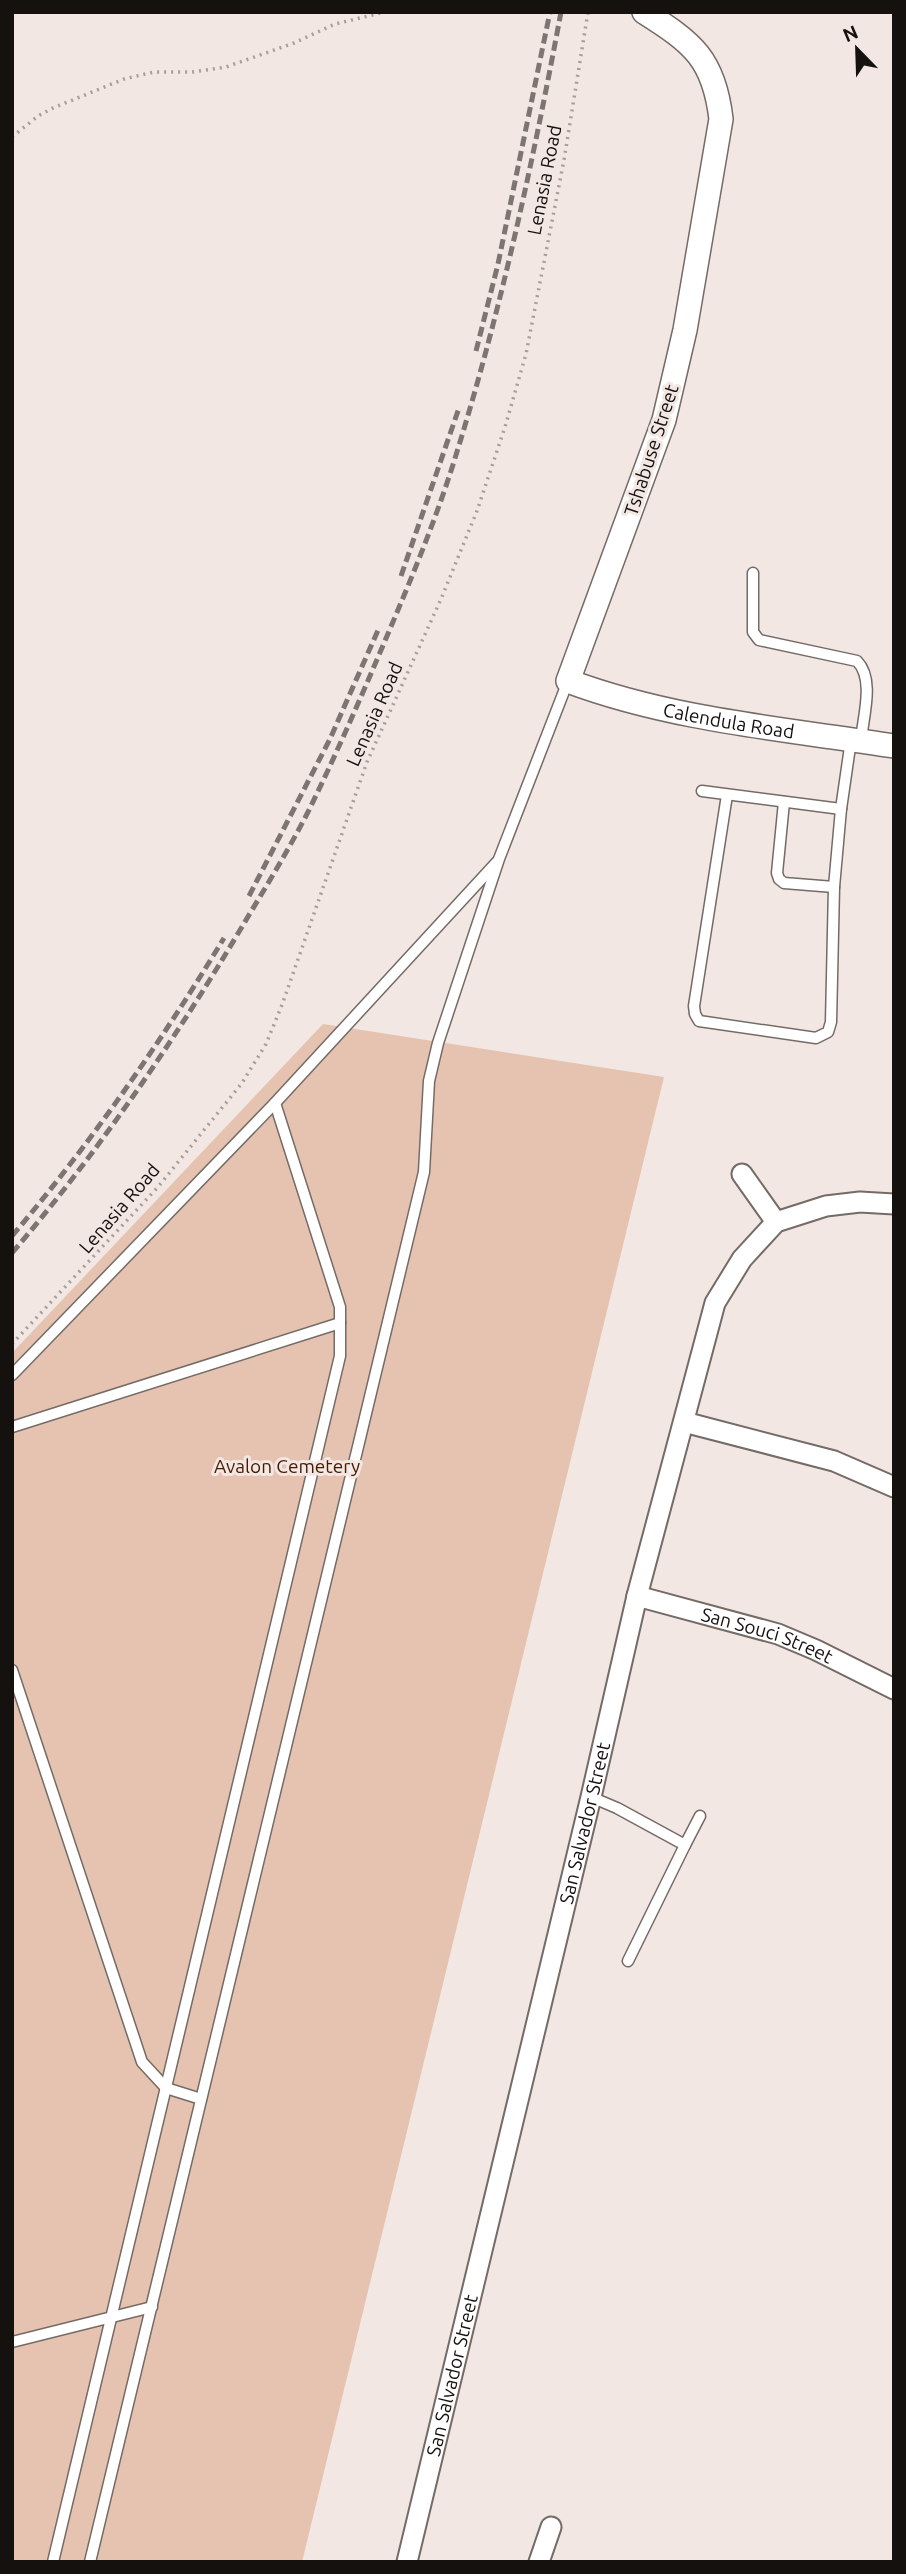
<svg xmlns="http://www.w3.org/2000/svg" width="906" height="2574" font-family="Ubuntu,sans-serif">
<style>
.green{fill:#e5c3b0}
.lines{fill:none;stroke-linecap:round;stroke-linejoin:round}
.service-casing{stroke:#746b67;stroke-width:13}
.minor-casing{stroke:#746b67;stroke-width:23}
.tertiary-casing{stroke:#746b67;stroke-width:26}
.path{stroke:#a69e9a;stroke-width:3.5;stroke-dasharray:2 5;stroke-linecap:butt}
.service{stroke:#fff;stroke-width:10}
.minor{stroke:#fff;stroke-width:19}
.tertiary{stroke:#fff;stroke-width:23}
.rail{stroke:#7c7572;stroke-width:5;stroke-dasharray:10 5;stroke-linecap:butt}
.labels{text-anchor:middle;dominant-baseline:central;stroke-width:6;stroke-linejoin:round;paint-order:stroke}
.street-label{font-size:19px;fill:#14110f;stroke:#f2e7e2}
.park-label{font-size:19px;fill:#471a00;stroke:#f2e7e2}
</style>
<rect width="100%" height="100%" fill="#f2e7e2"/>
<path class="green" d="M323,1024L664,1077L302,2562H12V1353Z"/>
<g class="lines">
<defs>
<g id="service">
<path d="M753,573V632L759,640L857,661C875,679 863,717 861,740"/>
<path d="M702,791L841,809"/>
<path d="M727,795L694,1006L695,1014L699,1021L816,1038L828,1032L831,1022L834,887L841,809L851,740"/>
<path d="M784,802L777,873L779,879L784,883L834,887"/>
<path d="M12,1375L275,1103L497,862"/>
<path d="M12,1427L340,1323"/>
<path d="M12,1670L142,2062L166,2088L201,2099"/>
<path d="M591,1797L617,1808L685,1845L628,1961"/>
<path d="M685,1845L700,1816"/>
<path d="M12,2342L152,2307"/>
<path d="M53,2562L340,1356V1307L275,1103"/>
<path d="M90,2562L424,1172L429,1081L438,1043L499,859L568,681"/>
</g>
<g id="minor">
<path d="M742,1174L776,1222"/>
<path d="M684,1422L834,1461L894,1487"/>
<path id="s1" d="M637,1596L778,1634L816,1650L894,1689"/>
<path id="s2" d="M407,2562L591,1797L637,1596L715,1303L742,1259L776,1222L826,1206L860,1202L894,1204"/>
<path d="M539,2562L551,2527"/>
</g>
<g id="tertiary">
<path id="s3" d="M644,12C693,43 714,59 721,119L685,330L664,420L568,681C672,720 785,729 894,746"/>
</g>
</defs>
<use href="#service" class="service-casing"/>
<use href="#minor" class="minor-casing"/>
<use href="#tertiary" class="tertiary-casing"/>
<g class="path">
<path d="M12,137L38,116L53,108L124,79L154,72H192L226,67L294,43L335,24L385,12"/>
<path d="M12,1344L158,1187L242,1083L266,1044L282,1005L367,762L441,599L477,511L505,427L526,354L564,160L588,12"/>
</g>
<use href="#service" class="service"/>
<use href="#minor" class="minor"/>
<use href="#tertiary" class="tertiary"/>
<g class="rail">
<path d="M476,351L498,264L550,12"/>
<path d="M401,576L459,408"/>
<path d="M249,896L330,739L379,628"/>
<path d="M12,1236C91,1143 161,1042 224,938"/>
<path d="M12,1253C100,1150 177,1037 246,920C267,885 289,849 308,812C336,755 362,695 387,636C412,577 437,517 456,455C501,310 533,162 561,12"/>
</g>
</g>
<g class="labels">
<g class="street-label">
<text transform="translate(544 180) rotate(-79)">Lenasia Road</text>
<text transform="translate(651 450) rotate(-72)">Tshabuse Street</text>
<text transform="translate(374 714) rotate(-66)">Lenasia Road</text>
<text stroke="none"><textPath href="#s3" startOffset="889">Calendula Road</textPath></text>
<text transform="translate(119 1208) rotate(-49)">Lenasia Road</text>
<text stroke="none"><textPath href="#s1" startOffset="136">San Souci Street</textPath></text>
<text stroke="none"><textPath href="#s2" startOffset="760">San Salvador Street</textPath></text>
<text stroke="none"><textPath href="#s2" startOffset="192">San Salvador Street</textPath></text>
</g>
<g class="park-label">
<text x="287" y="1466">Avalon Cemetery</text>
</g>
</g>
<rect width="906" height="2574" fill="none" stroke="#14110f" stroke-width="28"/>
<g transform="translate(857 49) rotate(337)" stroke="#f2e7e2" stroke-width="5" paint-order="stroke">
<path d="M0-5L12 26L0 18L-12 26Z" fill="#14110f"/>
<text y="-10" font-size="19" font-weight="bold" text-anchor="middle" fill="#14110f">N</text>
</g>
</svg>
